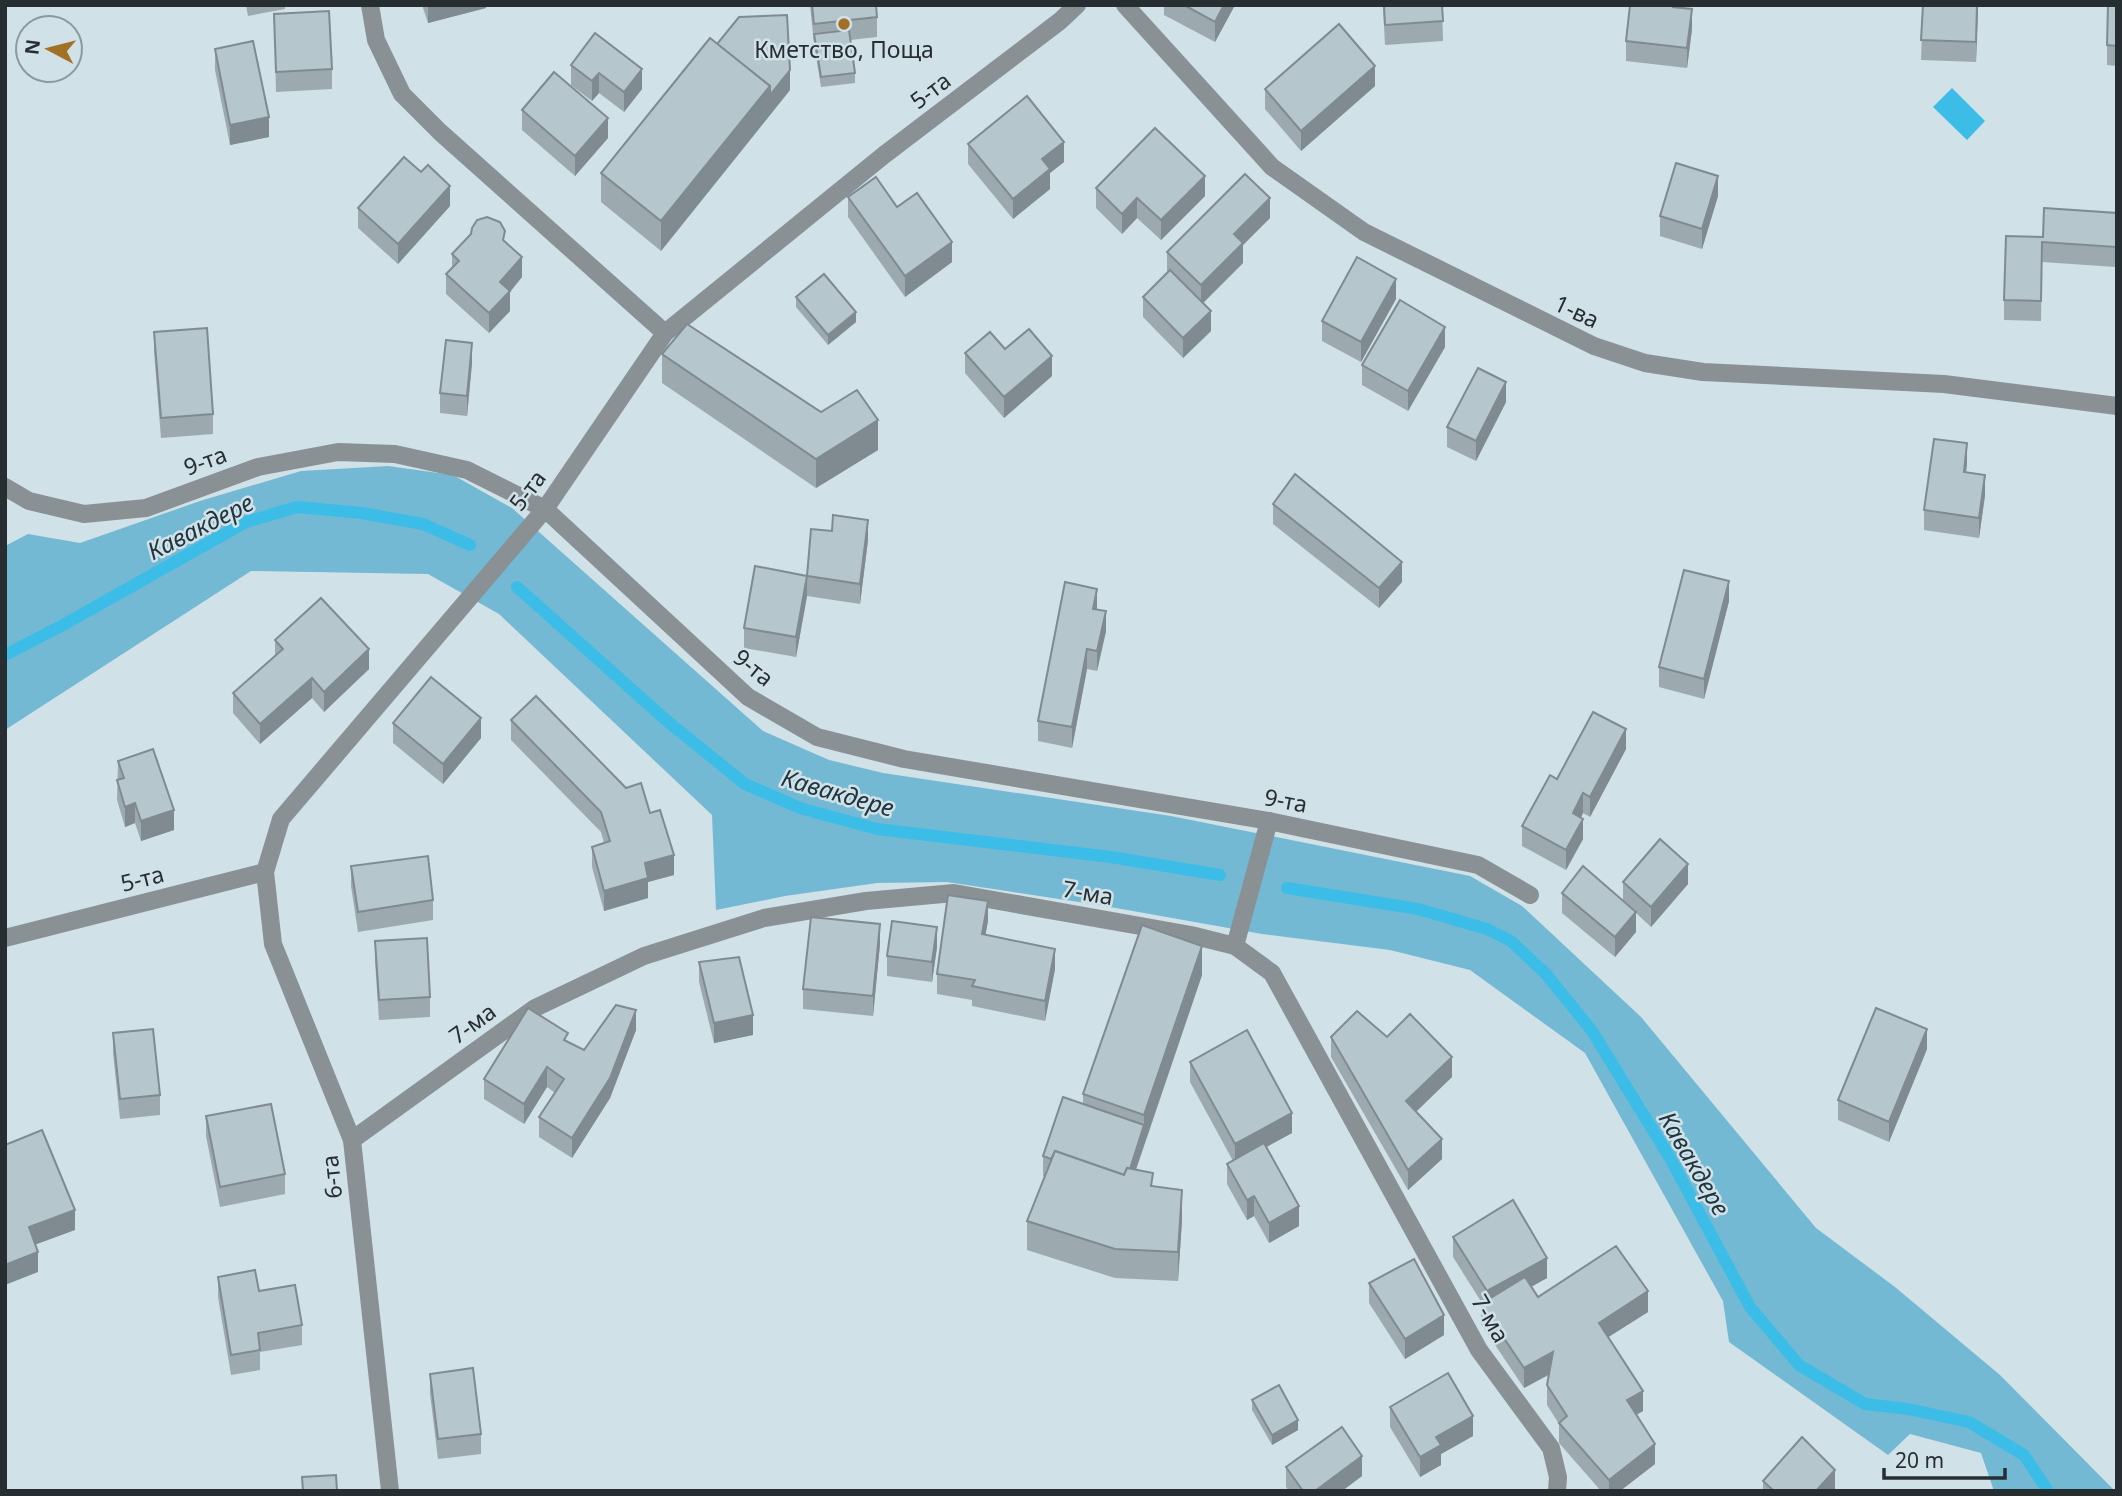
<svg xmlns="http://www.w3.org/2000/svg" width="2122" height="1496" font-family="'Noto Sans',sans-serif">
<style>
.green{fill:#74b9d3}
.water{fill:#3cbde7}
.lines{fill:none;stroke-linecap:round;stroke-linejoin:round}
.stream{stroke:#3cbde7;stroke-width:12}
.street{stroke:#8a9194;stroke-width:18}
.wall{fill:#9caab0}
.shaded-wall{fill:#7f8b90}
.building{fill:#b5c6cd;stroke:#7f8b90;stroke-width:2}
.poi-dot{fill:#a27126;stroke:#d0e1e8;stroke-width:2.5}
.labels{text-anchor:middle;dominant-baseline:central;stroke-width:5;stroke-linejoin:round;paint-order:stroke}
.poi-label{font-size:23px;fill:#272e31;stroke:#d0e1e8}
.street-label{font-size:23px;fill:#272e31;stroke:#d0e1e8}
.water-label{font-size:24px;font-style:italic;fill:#20353e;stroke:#d0e1e8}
</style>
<rect width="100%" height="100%" fill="#d0e1e8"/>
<path class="green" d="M388,466L453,475L512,508L763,731L829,760L883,773L1171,816L1470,876L1522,906L1641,1017L1816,1228L1895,1287L2000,1375L2115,1491H1994L1981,1453L1910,1434L1888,1455L1729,1342L1723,1301L1585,1053L1470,970L1390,950L1262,934L1099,905L947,882L877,883L785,896L716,910L712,815L499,614L428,574L251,571L5,730V546L28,534L80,543L200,501L301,471Z"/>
<path class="water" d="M1952,88L1985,121L1967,140L1933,107Z"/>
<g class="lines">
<g class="stream">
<path d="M517,587L667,721L745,784L800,808L877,829L1111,857L1220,875"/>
<path d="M5,655L63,625L246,522L297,507L362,513L423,524L470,545"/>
<path d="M1287,888L1418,909L1487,929L1511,941L1546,974L1592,1031L1670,1158L1750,1307L1799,1365L1865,1404L1908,1409L1969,1422L2024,1455L2048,1491"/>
</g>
<g class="street">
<path d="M370,5L376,40L402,94L440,132L665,333"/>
<path d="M1125,5L1272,167L1364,232L1594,346L1645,363L1703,372L1944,384L2117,406"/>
<path d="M5,487L29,501L84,514L146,508L258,467L338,452L395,454L467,470L545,509L748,697L817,737L904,759L1269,821L1478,865L1530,895"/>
<path d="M5,938L265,872"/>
<path d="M1235,946L1269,821"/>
<path d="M352,1140L535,1008L644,956L764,918L866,901L954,893L1191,935L1235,946L1272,973L1479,1350L1551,1448L1558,1477L1557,1491"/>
<path d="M390,1491L352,1140L273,944L265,872L281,819L545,509L665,333L884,155L1060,21L1077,5"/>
</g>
</g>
<g class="wall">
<path d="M246,5H285V9L248,16Z"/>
<path d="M422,5H486V8L428,23Z"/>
<path d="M810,5H876L877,17V37L850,40L855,73V83L821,87L814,44Z"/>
<path d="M1164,5H1235L1215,42L1164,15Z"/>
<path d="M1383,5H1442L1443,41L1385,45Z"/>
<path d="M1630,5H1676V7L1692,29L1687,68L1626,61V41Z"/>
<path d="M1923,5H1978L1976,62L1921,60Z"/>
<path d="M2117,5V66L2107,65V45Z"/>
<path d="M274,14L332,69V89L276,92Z"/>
<path d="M717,44L790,90L661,251L601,202V173Z"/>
<path d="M215,49L269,137L230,145L215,70Z"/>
<path d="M571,65L642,69V89L624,112L599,93L592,101L571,85Z"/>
<path d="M1375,86L1301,151L1265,109V89Z"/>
<path d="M522,110L608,138L575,176L522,130Z"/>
<path d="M968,144L1064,162L1050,173V189L1013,219L968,164Z"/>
<path d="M421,172L450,206L398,264L358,228V208Z"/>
<path d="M1096,188L1205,196L1161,240L1137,218L1122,234L1096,208Z"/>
<path d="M1718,196L1702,249L1660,236V216Z"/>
<path d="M848,197L897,207L952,262L905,297L848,217Z"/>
<path d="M2117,213L2116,267L2042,262L2041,321L2004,320V300L2043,237Z"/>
<path d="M1270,218L1243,245V263L1203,303L1211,331L1183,358L1143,317V297L1167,272V252Z"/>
<path d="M505,241L522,277L510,291V311L489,333L446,294V274L452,268V254Z"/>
<path d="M796,297L856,322L828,345L796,307Z"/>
<path d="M1396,299L1361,362L1322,341V321Z"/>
<path d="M154,332L213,414V434L161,438L154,352Z"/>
<path d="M1445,347L1408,411L1362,385V365Z"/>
<path d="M1005,349L1052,376L1004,418L965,373V353Z"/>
<path d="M662,354L878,450L816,488L662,383Z"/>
<path d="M472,363L467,416L440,413V393Z"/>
<path d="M1506,402L1476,461L1447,447V427Z"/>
<path d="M1967,463L1966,472L1985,495L1979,538L1924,530V510Z"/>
<path d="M1273,504L1402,582L1379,608L1273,524Z"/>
<path d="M868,540L860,604L807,596L796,657L744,648V628L807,576Z"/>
<path d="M1729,601L1704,699L1659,687V667Z"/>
<path d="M1097,610L1106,631L1097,671L1087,669L1072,748L1038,741V721Z"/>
<path d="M275,640L369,669L324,712L312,698L260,744L233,713V693L275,655Z"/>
<path d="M511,720L650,813L674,875L648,882V898L604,911L592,867V847L604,843L601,832L511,740Z"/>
<path d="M393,723L481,738L443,784L393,743Z"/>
<path d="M1626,749L1590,817L1583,813L1581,818L1583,839L1566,870L1522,846V826L1557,779Z"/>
<path d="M118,761L174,830L141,841L135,823L125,827L117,800Z"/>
<path d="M351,866L433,900V920L358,932L351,886Z"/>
<path d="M1623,882L1688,884L1651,927L1636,913V932L1615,957L1562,913V893L1623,900Z"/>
<path d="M988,921L985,935L1055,969L1045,1021L972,1006V1000L937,994V974Z"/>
<path d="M375,941L430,997V1017L379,1020L375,961Z"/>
<path d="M880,944L873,1016L803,1009V989Z"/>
<path d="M937,947L932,982L887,976V956Z"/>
<path d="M699,962L753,1035L714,1043L699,982Z"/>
<path d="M1202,975L1136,1170L1153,1187L1182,1220L1178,1281L1115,1278L1027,1250V1221L1044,1177L1043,1176V1156L1083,1104V1094Z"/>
<path d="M636,1030L610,1098L572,1158L539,1137V1117L555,1093L547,1087L524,1124L484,1099V1079L568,1042L584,1050Z"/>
<path d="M113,1033L160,1095V1115L120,1119L113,1053Z"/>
<path d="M1331,1037H1387L1452,1077L1416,1112L1442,1159L1408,1190L1331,1057Z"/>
<path d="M1927,1049L1889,1142L1838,1120V1100Z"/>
<path d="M1190,1062L1292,1133L1266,1147L1299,1226L1269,1243L1254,1216L1247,1220L1227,1184V1164L1233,1161L1190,1082Z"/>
<path d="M206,1116L285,1174V1194L220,1207L206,1136Z"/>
<path d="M1453,1237L1547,1278L1531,1287L1538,1297L1648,1312L1608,1337L1643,1411L1636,1415L1655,1464L1620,1491H1601L1559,1443V1424L1547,1405V1385L1549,1375L1524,1388L1481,1324L1482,1303L1453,1257Z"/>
<path d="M218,1277L302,1325V1345L260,1352V1370L231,1375L218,1297Z"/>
<path d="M1369,1283L1444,1335L1405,1359L1369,1303Z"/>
<path d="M430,1374L481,1434V1454L438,1459L430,1394Z"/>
<path d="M1252,1400L1298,1430L1272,1445L1252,1410Z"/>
<path d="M1390,1407L1473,1436L1441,1454V1465L1420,1477L1390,1427Z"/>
<path d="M1286,1467L1362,1476L1342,1491H1289L1286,1487Z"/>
<path d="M1763,1481L1835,1490L1834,1491H1763Z"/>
</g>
<g class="shaded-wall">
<path d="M428,5H486V8L428,23Z"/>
<path d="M1224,5H1235L1215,42V22Z"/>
<path d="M1977,5H1978L1976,62V42Z"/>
<path d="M1692,9V29L1687,68V48Z"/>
<path d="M1375,66V86L1301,151V131Z"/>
<path d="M642,69V89L624,112V92Z"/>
<path d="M790,70V90L661,251V221L770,86Z"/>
<path d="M599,73V93L592,101V81Z"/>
<path d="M269,117V137L230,145V125Z"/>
<path d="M608,118V138L575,176V156Z"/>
<path d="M1064,142V162L1050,173V189L1013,219V199L1042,159Z"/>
<path d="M1205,176V196L1161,240V220Z"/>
<path d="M1718,176V196L1702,249V229Z"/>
<path d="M450,186V206L398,264V244Z"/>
<path d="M1137,198V218L1122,234V214Z"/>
<path d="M1270,198V218L1243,245V263L1201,305V285L1234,234Z"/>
<path d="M952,242V262L905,297V276Z"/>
<path d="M522,257V277L510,292V291V311L489,333V313L500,282Z"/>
<path d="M1396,279V299L1361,362V342Z"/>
<path d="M1211,311V331L1183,358V338Z"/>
<path d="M856,312V322L828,345V335Z"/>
<path d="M1445,327V347L1408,411V391Z"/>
<path d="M472,343V363L467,416V396Z"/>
<path d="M1052,356V376L1004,418V397Z"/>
<path d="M1506,382V402L1476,461V441Z"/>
<path d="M878,420V450L816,488V459Z"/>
<path d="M1967,443V463L1964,492V472Z"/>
<path d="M1985,475V495L1979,538V518Z"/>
<path d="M868,520V540L860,604V584Z"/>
<path d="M1402,562V582L1379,608V588Z"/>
<path d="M807,576V596L796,657V637Z"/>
<path d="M1729,581V601L1704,699V679Z"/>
<path d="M1097,589V609L1093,629V609Z"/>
<path d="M1106,611V631L1097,671V651Z"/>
<path d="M369,649V669L324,712V692Z"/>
<path d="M1087,649V669L1072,748V727Z"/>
<path d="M312,678V698L260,744V724Z"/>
<path d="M481,718V738L443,784V764Z"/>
<path d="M1626,729V749L1590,817V797Z"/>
<path d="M1583,793V813L1573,833V813Z"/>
<path d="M135,803V823L125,827V807Z"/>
<path d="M174,810V830L141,841V821Z"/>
<path d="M1583,819V839L1566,870V850Z"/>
<path d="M674,855V875L648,882V898L604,911V891L645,863Z"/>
<path d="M1688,864V884L1651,927V907Z"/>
<path d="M988,901V921L982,954V934Z"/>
<path d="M1636,912V932L1615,957V937Z"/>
<path d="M880,924V944L873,1016V996Z"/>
<path d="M937,927V947L932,982V962Z"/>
<path d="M1202,946V975L1124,1204V1184L1144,1125V1115Z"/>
<path d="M1055,949V969L1045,1021V1001Z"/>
<path d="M636,1010V1030L610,1098L572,1158V1138Z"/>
<path d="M753,1015V1035L714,1043V1023Z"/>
<path d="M1927,1029V1049L1889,1142V1122Z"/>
<path d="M1452,1057V1077L1406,1121V1101Z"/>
<path d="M547,1067V1087L524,1124V1104Z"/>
<path d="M1292,1113V1133L1235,1164V1144Z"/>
<path d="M1442,1139V1159L1408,1190V1170Z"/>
<path d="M1182,1190V1220L1178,1281V1252Z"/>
<path d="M1254,1196V1216L1247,1220V1200Z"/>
<path d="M1299,1206V1226L1269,1243V1223Z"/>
<path d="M75,1210V1230L29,1247V1227Z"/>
<path d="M38,1252V1272L5,1285V1265Z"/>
<path d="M1547,1258V1278L1487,1311V1291Z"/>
<path d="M1648,1291V1312L1599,1343V1323Z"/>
<path d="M1444,1315V1335L1405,1359V1339Z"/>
<path d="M1553,1352V1372L1524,1388V1368Z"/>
<path d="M1643,1391V1411L1627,1420V1400Z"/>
<path d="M1473,1416V1436L1441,1454V1465L1420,1477V1457L1436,1437Z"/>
<path d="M1298,1420V1430L1272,1445V1435Z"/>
<path d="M1655,1444V1464L1620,1491H1609V1480Z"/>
<path d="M1362,1456V1476L1342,1491H1315Z"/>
<path d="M1835,1470V1490L1834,1491H1816Z"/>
</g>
<g class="building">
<path d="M812,5H876L877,17L814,24Z"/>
<path d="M1184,5H1224L1215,22Z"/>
<path d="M1384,5H1442L1443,21L1385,25Z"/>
<path d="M1630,5H1673V7L1692,9L1687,48L1626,41Z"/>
<path d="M1923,5H1977L1976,42L1921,40Z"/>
<path d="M2108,5H2117V46L2107,45Z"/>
<path d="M329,11L332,69L276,72L274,14Z"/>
<path d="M787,15L790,70L770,95V86L717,44L739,17Z"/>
<path d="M1339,24L1375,66L1301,131L1265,89Z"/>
<path d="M849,30L855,73L821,77L814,34Z"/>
<path d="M595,33L642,69L624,92L599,73L592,81L571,65Z"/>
<path d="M710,38L770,86L661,221L601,173Z"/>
<path d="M253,41L269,117L230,125L215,49Z"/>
<path d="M554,72L608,118L575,156L522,110Z"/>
<path d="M1027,96L1064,142L1042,159L1050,169L1013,199L968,144Z"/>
<path d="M1155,128L1205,176L1161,220L1137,198L1122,214L1096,188Z"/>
<path d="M404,157L421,172L428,165L450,186L398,244L358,208Z"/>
<path d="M1676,163L1718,176L1702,229L1660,216Z"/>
<path d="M1245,174L1270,198L1234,234L1243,243L1201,285L1167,252Z"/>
<path d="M876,177L897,207L917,193L952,242L905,276L848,197Z"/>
<path d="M2044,208L2117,213L2116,247L2042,242L2041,301L2004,300L2006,236L2043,237Z"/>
<path d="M487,217L500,222L505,231L503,240L522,257L500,282L510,291L489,313L446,274L459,261L452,254L471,234L472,228L477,220Z"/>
<path d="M1357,257L1396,279L1361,342L1322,321Z"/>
<path d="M1170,270L1211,311L1183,338L1143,297Z"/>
<path d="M824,274L856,312L828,335L796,297Z"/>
<path d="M1400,300L1445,327L1408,391L1362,365Z"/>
<path d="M687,324L821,412L857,390L878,420L816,459L662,354Z"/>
<path d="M207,328L213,414L161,418L154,332Z"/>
<path d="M1029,329L1052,356L1004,397L965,353L990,332L1005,349Z"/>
<path d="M446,340L472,343L467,396L440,393Z"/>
<path d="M1478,368L1506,382L1476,441L1447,427Z"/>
<path d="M1934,439L1967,443L1964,472L1985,475L1979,518L1924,510Z"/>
<path d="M1295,474L1402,562L1379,588L1273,504Z"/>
<path d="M833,515L868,520L860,584L807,576L796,637L744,628L755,566L807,576L811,529L832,531Z"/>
<path d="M1684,570L1729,581L1704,679L1659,667Z"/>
<path d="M1065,582L1097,589L1093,609L1106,611L1097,651L1087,649L1072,727L1038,721Z"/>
<path d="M321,598L369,649L324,692L312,678L260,724L233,693L283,649L275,640Z"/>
<path d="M431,677L481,718L443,764L393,723Z"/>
<path d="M536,696L626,788L641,783L650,813L660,810L674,855L645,863L648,878L604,891L592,847L610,841L601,812L511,720Z"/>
<path d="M1593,712L1626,729L1590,797L1583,793L1573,813L1583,819L1566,850L1522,826L1550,775L1557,779Z"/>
<path d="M153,749L174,810L141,821L135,803L125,807L117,780L124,778L118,761Z"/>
<path d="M1660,839L1688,864L1651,907L1623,882Z"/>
<path d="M428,856L433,900L358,912L351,866Z"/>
<path d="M1583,866L1636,912L1615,937L1562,893Z"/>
<path d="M948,895L988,901L982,934L1055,949L1045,1001L972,986L975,980L937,974Z"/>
<path d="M811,917L880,924L873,996L803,989Z"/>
<path d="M892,921L937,927L932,962L887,956Z"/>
<path d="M1142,925L1202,946L1144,1115L1083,1094Z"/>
<path d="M427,938L430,997L379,1000L375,941Z"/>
<path d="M739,957L753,1015L714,1023L699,962Z"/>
<path d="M616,1005L636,1010L610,1078L572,1138L539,1117L564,1079L547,1067L524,1104L484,1079L528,1008L568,1033L564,1040L584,1050Z"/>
<path d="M1876,1008L1927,1029L1889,1122L1838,1100Z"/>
<path d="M1357,1011L1387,1037L1410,1014L1452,1057L1406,1101L1442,1139L1408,1170L1331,1037Z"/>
<path d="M153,1029L160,1095L120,1099L113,1033Z"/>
<path d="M1247,1030L1292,1113L1235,1144L1190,1062Z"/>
<path d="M1063,1097L1144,1125L1130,1169L1127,1168L1124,1175L1055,1151L1051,1159L1043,1156Z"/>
<path d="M271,1104L285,1174L220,1187L206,1116Z"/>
<path d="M42,1130L75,1210L29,1227L38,1252L5,1265V1145Z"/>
<path d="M1264,1143L1299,1206L1269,1223L1254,1196L1247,1200L1227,1164Z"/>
<path d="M1055,1151L1124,1175L1127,1168L1153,1173L1151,1186L1182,1190L1178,1252L1115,1249L1027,1221Z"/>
<path d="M1513,1200L1547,1258L1487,1291L1453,1237Z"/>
<path d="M1616,1246L1648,1291L1599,1323L1643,1391L1627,1400L1655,1444L1609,1480L1559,1423L1567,1416L1547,1385L1553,1352L1524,1368L1481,1304L1525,1277L1538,1297Z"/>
<path d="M1414,1259L1444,1315L1405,1339L1369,1283Z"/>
<path d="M255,1270L259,1291L295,1285L302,1325L258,1333L260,1350L231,1355L218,1277Z"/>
<path d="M473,1368L481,1434L438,1439L430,1374Z"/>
<path d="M1448,1373L1473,1416L1436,1437L1441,1445L1420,1457L1390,1407Z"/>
<path d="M1279,1385L1298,1420L1272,1435L1252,1400Z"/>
<path d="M1342,1427L1362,1456L1315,1491H1303L1286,1467Z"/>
<path d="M1802,1437L1835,1470L1816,1491H1774L1763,1481Z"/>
<path d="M336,1475L337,1491H303L302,1477Z"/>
</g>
<circle class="poi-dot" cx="844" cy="24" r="7"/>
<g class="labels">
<g class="poi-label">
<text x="844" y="49">Кметство, Поща</text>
</g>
<g class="street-label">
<text transform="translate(930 90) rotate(-37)">5-та</text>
<text transform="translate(1577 311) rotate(25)">1-ва</text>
<text transform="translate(205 460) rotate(-20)">9-та</text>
<text transform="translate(527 490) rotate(-53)">5-та</text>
<text transform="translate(754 667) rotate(39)">9-та</text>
<text transform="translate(1286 800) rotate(11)">9-та</text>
<text transform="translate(142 878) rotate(-14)">5-та</text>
<text transform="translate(1088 892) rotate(10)">7-ма</text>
<text transform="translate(472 1023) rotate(-36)">7-ма</text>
<text transform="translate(331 1177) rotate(-96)">6-та</text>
<text transform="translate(1491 1318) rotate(60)">7-ма</text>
</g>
<g class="water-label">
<text transform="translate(200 526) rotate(-27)">Кавакдере</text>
<text transform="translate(838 792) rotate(16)">Кавакдере</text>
<text transform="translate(1695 1163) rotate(60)">Кавакдере</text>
</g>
</g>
<rect width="2122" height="1496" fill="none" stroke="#272e31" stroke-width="14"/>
<g transform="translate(49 49) rotate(277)"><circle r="33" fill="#d0e1e8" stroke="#8c999f" stroke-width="2"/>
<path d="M0-5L12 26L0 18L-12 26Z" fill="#a27126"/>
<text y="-10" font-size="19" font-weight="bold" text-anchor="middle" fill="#272e31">N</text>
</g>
<path d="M1884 1468v10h121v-10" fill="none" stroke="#272e31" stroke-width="3.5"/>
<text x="1895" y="1468" font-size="21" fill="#272e31" stroke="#d0e1e8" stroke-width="5" paint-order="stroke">20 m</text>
</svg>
